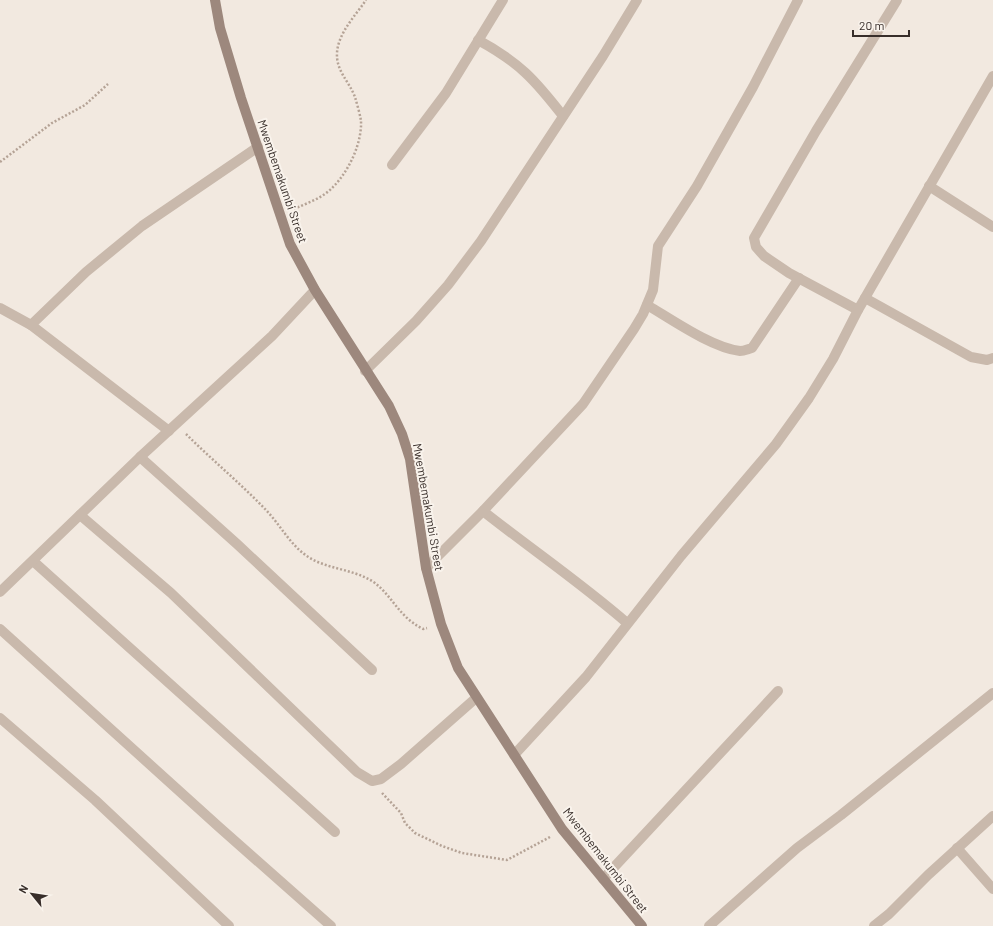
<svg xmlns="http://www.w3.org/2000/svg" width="993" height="926" font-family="Barlow,sans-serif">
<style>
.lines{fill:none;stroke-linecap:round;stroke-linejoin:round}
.path{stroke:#b5a396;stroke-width:2.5;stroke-dasharray:2 2;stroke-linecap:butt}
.street{stroke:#c9b9ac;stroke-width:10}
.secondary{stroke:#9d887d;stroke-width:10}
.labels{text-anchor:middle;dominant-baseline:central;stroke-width:4;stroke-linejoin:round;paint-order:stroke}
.street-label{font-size:12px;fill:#382e2a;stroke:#f9f3ec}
</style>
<rect width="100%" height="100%" fill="#f2e9e0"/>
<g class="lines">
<g class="path">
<path d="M0,162L52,123L85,105L108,84"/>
<path d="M294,209C307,203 323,198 333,187C349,171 362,143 361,121C360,114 357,104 355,97C349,81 336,71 337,53C338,33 356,15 366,0"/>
<path d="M186,434C211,459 240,483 265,509C280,524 291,547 310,558C330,570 355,569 375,583C393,597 399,617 423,629L427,628"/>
<path d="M382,793L401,813L405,823L415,833L442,846L462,853L507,860L550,837"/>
</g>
<g class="street">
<path d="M478,40C519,62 535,80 563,116"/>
<path d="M392,165L446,93L503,0"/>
<path d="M929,186L993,227"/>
<path d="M865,298L971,357L987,360L993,358"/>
<path d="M647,305C671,319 712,348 740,351C744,351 748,349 752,348L799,278"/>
<path d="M0,308L31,325L169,431"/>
<path d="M858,310L789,273L764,256L756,247L754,238L816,131L897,0"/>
<path d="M31,325L86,272L142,226L258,147"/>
<path d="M365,371L416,321L448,285L481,241L603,56L637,0"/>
<path d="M140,457L237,544L372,670"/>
<path d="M483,511C531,549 581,583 627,623"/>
<path d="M80,515L171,593L357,772L372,781L381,779L401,764L476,698"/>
<path d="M33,561L335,832"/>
<path d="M426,568L483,511L583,404L634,329L643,314L653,290L658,246L697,186L753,87L798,0"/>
<path d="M0,592L140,457L272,336L315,290"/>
<path d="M0,629L219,827L331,926"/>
<path d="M0,718L95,800L229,926"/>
<path d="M514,755L586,677L681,556L776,444L809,398L833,359L858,310L993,76"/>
<path d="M957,848L993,889"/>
<path d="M603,879L778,691"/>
<path d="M709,926L797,848L841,815L993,693"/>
<path d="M874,926L889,914L928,875L993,816"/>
</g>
<path class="secondary" d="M215,0L220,28L241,98L290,244L315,290L389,406L402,434L410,459L426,568L441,624L458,668L562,829L642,926"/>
</g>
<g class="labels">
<g class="street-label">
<text transform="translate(283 181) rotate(71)">Mwembemakumbi Street</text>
<text transform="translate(429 507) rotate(80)">Mwembemakumbi Street</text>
<text transform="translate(606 860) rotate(52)">Mwembemakumbi Street</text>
</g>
</g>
<g transform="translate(32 894) rotate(300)" stroke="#f9f3ec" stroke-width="3" paint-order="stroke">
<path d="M0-3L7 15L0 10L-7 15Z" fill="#382e2a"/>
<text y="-6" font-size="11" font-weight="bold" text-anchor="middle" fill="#382e2a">N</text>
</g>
<path d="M853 30v6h56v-6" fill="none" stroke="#382e2a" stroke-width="2"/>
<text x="859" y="30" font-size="12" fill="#382e2a" stroke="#f9f3ec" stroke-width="3" paint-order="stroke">20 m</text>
</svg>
